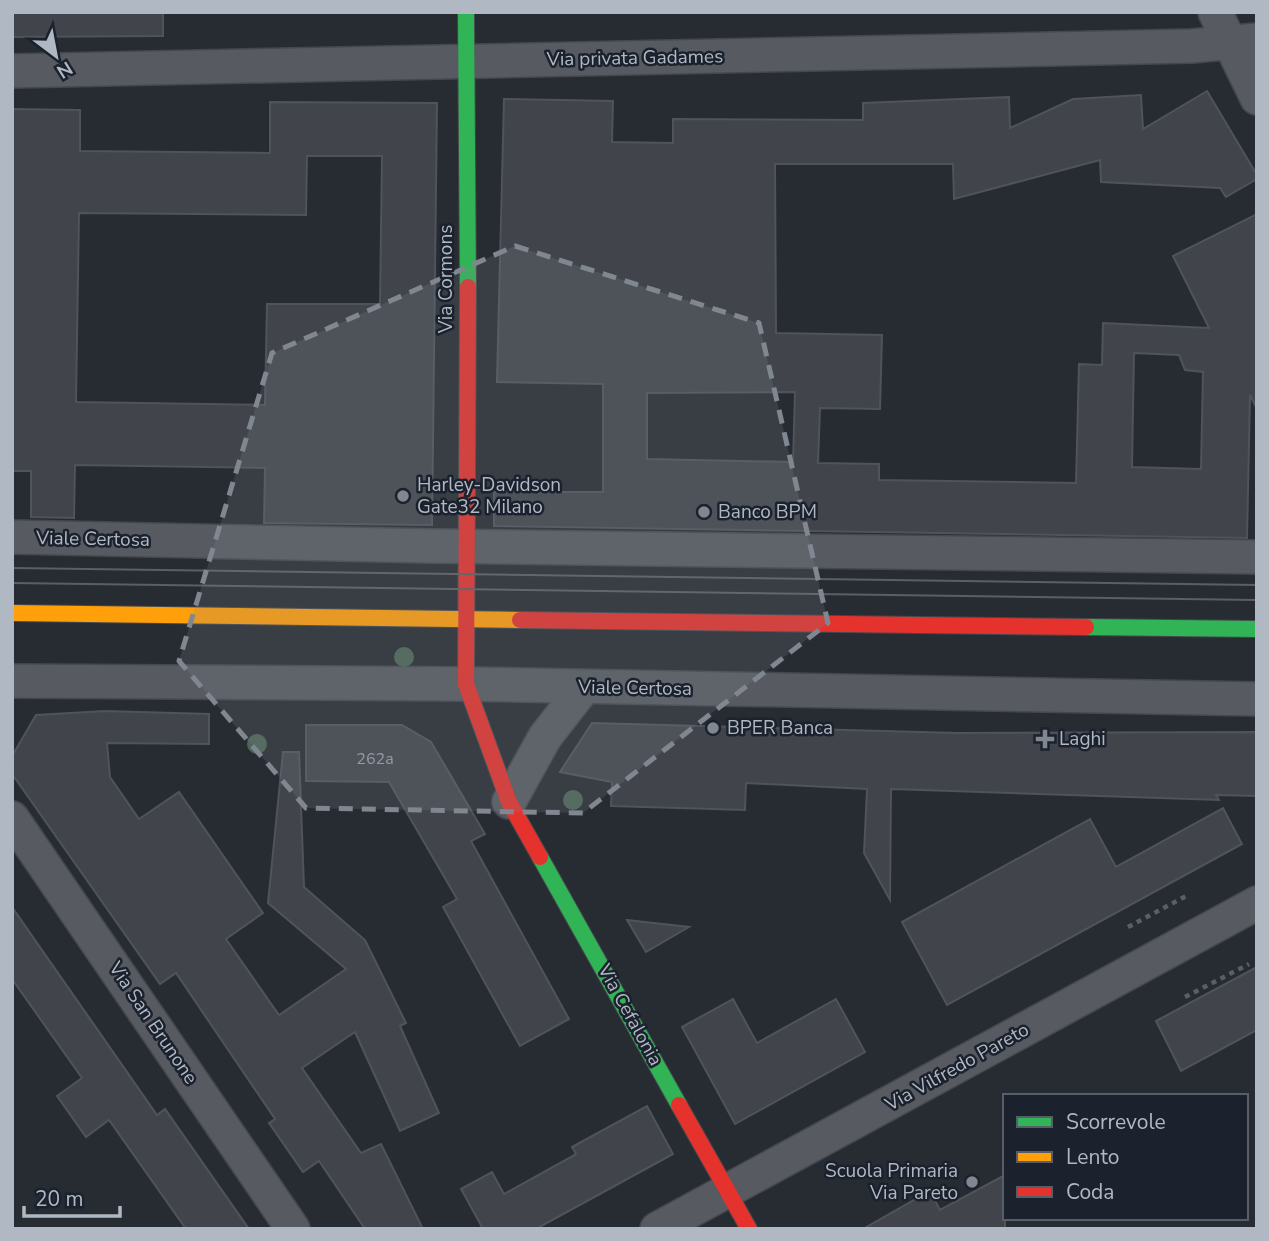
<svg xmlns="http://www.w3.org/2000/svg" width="1269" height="1241" font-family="'Nunito Sans',sans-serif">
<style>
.building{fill:#41454b;stroke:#4f535b;stroke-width:2;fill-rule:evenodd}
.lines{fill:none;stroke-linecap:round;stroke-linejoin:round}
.street-casing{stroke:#44484e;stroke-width:36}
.fast-casing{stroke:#44484e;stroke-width:18}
.slow-casing{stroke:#44484e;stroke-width:18}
.jam-casing{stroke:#44484e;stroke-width:18}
.path{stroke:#5a5f65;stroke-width:4.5;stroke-dasharray:5 5;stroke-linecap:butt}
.street{stroke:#575a61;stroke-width:33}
.fast{stroke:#30b455;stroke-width:16}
.slow{stroke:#ff9f0a;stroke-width:16}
.jam{stroke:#e5322d;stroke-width:16}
.tram{stroke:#5a5e65;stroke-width:2}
.tree{fill:#4b6557}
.marked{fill:#808791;fill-opacity:0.2;stroke:#808791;stroke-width:5;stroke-dasharray:14 9;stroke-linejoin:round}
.poi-dot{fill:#808791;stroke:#1b222d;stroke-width:2.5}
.labels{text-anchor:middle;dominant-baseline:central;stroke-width:5;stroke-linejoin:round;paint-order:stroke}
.number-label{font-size:16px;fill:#949ba6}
.street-label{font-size:19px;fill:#b0b8c4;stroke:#1b222d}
.poi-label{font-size:19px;fill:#b0b8c4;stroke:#1b222d;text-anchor:start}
</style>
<rect width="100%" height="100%" fill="#272c33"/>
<g class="building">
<path d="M12,12H163V36L12,37Z"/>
<path d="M1207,91L1257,175V179L1226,197L1220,188L1101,182L1100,160L954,199L953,164H775L776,333L882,335L880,409L820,408L818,463L879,464V480L1076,483L1079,364L1102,365L1103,323L1209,328L1173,256L1257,214V409L1250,395L1247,538L494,526V492H603V384L497,382L504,99L613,101L612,142L673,143V119L863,120V103L1009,97L1010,128L1073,99L1141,95L1143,129ZM1134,353L1179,355L1185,370L1203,372L1201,469L1132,467ZM795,392L793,462L647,459V393Z"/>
<path d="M270,102L437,103L432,525L264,523L265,468L75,465L74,518L31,517V471H12V109L80,110V151L270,153ZM307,156H382L380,304H267L265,405L76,402L79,213L306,215Z"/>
<path d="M105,711L209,714V744L107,743L110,777L139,819L179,792L263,913L226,939L279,1015L346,969L268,903L283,752H299L304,887L365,940L406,1023L400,1026L439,1113L400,1131L355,1032L302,1068L361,1153L381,1144L423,1229H365L319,1161L303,1172L269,1123L275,1119L176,973L160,984L12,774V756L36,715Z"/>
<path d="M592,723L958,733L1257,732V796L1216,795L1219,800L891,789L890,900L864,853L867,789L746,783L745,810L611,806L612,782L560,772Z"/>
<path d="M306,725H402L431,742L485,834L471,841L569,1019L520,1046L443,907L457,899L389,782L306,781Z"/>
<path d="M1223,808L1242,844L947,1005L902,922L1090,819L1116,867Z"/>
<path d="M12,907L157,1115L165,1109L249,1229H186L109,1120L86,1137L57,1096L82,1078L12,979Z"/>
<path d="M627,920L689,927L646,952Z"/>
<path d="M1257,967V1030L1181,1071L1156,1021Z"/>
<path d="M733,999L757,1043L836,999L865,1052L735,1124L682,1027Z"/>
<path d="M647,1106L673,1154L536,1229H483L461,1189L492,1172L504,1194L576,1154L572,1147Z"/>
<path d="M1005,1175V1229H863L930,1191L940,1210Z"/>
</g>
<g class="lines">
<defs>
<g id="street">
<path d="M1215,12L1257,98"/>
<path d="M12,71L1192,46L1257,40"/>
<path d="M12,537L433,546L1257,557"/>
<path d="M12,681L466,684L1257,699"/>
<path d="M509,802L545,737L584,687"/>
<path d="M12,818L293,1229"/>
<path d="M657,1229L1257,903"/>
</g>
<g id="fast">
<path d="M466,12L468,287"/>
<path d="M1086,627L1257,629"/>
<path d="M540,857L679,1105"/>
</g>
<path id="slow" d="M12,613L520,620"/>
<g id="jam">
<path d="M468,287L466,684L509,802L540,857"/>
<path d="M520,620L1086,627"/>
<path d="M679,1105L749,1229"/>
</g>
</defs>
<use href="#street" class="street-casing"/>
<use href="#fast" class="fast-casing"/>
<use href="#slow" class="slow-casing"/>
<use href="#jam" class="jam-casing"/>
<g class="path">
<path d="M1128,927L1188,895"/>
<path d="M1185,997L1249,964"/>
</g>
<use href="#street" class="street"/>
<use href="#fast" class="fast"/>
<use href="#slow" class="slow"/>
<use href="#jam" class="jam"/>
<g class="tram">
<path d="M12,568L1257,585"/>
<path d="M12,583L1257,600"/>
</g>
</g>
<g class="tree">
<circle cx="404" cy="657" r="10"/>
<circle cx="257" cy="744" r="10"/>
<circle cx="573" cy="800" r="10"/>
</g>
<path class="marked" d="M515,246L759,323L828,623L583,813L306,808L179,661L272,353Z"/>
<g class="poi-dot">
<circle cx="403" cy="496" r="7"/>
<circle cx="704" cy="512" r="7"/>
<circle cx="713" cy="728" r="7"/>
<path d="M1041.5 728.5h7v7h7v7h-7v7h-7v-7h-7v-7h7z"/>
<circle cx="972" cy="1182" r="7"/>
</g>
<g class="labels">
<g class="number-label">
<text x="375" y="759">262a</text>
</g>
<g class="street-label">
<text transform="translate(635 58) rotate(-1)">Via privata Gadames</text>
<text transform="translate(446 279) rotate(-90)">Via Cormons</text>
<text transform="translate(93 539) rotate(1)">Viale Certosa</text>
<text transform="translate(635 688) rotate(1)">Viale Certosa</text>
<text transform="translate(630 1015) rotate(61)">Via Cefalonia</text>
<text transform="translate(153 1023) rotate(56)">Via San Brunone</text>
<text transform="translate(957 1067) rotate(-29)">Via Vilfredo Pareto</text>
</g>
<g class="poi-label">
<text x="417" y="485">Harley-Davidson<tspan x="417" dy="22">Gate32 Milano</tspan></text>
<text x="718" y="512">Banco BPM</text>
<text x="727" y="728">BPER Banca</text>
<text x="1059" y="739">Laghi</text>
<text x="958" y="1171" text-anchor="end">Scuola Primaria<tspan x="958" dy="22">Via Pareto</tspan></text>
</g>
</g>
<rect width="1269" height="1241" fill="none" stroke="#b0b8c4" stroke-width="28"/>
<rect x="1003" y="1094" width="245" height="126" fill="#1b222d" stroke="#575e69" stroke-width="2"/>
<rect x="1017" y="1117" width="35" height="10" fill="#30b455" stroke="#575e69" stroke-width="2"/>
<text x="1066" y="1129" font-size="21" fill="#b0b8c4">Scorrevole</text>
<rect x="1017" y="1152" width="35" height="10" fill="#ff9f0a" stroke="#575e69" stroke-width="2"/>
<text x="1066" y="1164" font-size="21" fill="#b0b8c4">Lento</text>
<rect x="1017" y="1187" width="35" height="10" fill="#e5322d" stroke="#575e69" stroke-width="2"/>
<text x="1066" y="1199" font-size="21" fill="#b0b8c4">Coda</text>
<g transform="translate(56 56) rotate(148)" stroke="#1b222d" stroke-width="5" paint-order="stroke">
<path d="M0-5L12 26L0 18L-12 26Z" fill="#b0b8c4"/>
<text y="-10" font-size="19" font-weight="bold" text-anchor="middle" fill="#b0b8c4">N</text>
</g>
<path d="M24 1206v10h96v-10" fill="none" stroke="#b0b8c4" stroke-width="3.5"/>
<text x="35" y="1206" font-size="21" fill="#b0b8c4" stroke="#1b222d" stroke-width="5" paint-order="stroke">20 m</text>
</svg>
